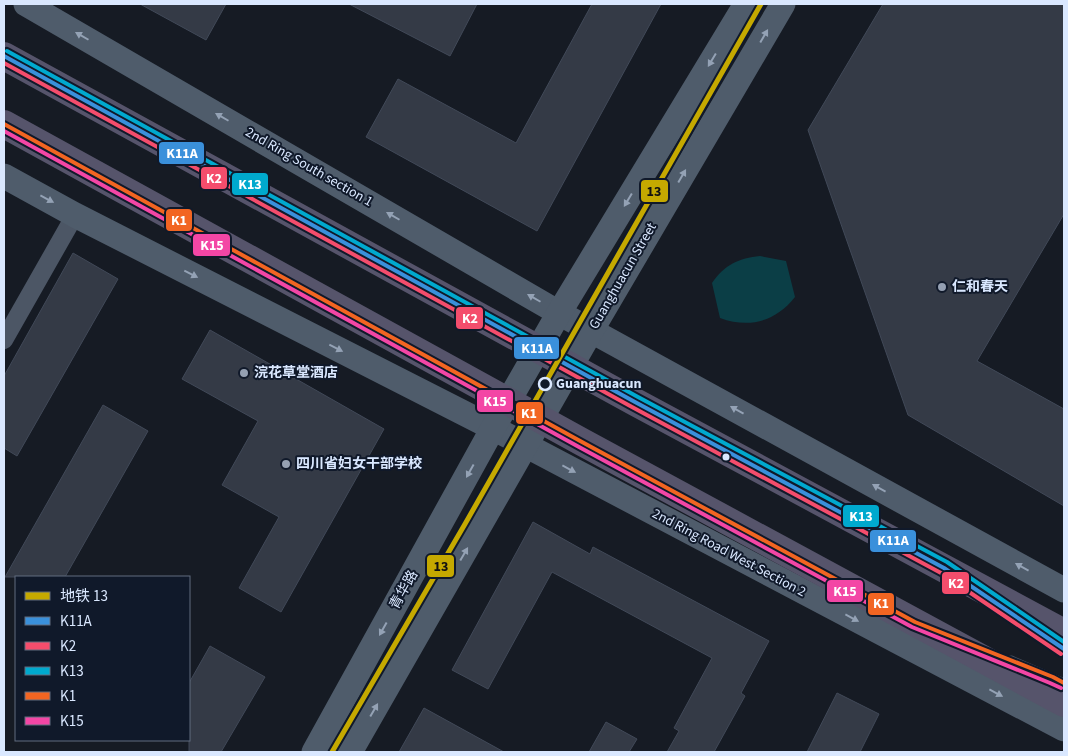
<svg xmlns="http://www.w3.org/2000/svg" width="1068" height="756" font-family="'Source Sans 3','Noto Sans SC',sans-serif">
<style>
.water{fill:#0b3e46}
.building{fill:#343a46;stroke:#414958}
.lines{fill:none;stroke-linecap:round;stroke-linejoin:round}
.service{stroke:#4c5665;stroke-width:9}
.minor{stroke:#4c5665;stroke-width:18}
.secondary{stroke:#4f5c6b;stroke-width:25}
.trunk{stroke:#56546b;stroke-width:28}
.bus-1-casing{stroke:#10192a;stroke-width:8}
.bus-2-casing{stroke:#10192a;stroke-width:8}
.bus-3-casing{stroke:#10192a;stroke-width:8}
.bus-4-casing{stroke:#10192a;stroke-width:8}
.bus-5-casing{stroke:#10192a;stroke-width:8}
.bus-1{stroke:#3a90db;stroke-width:4}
.bus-2{stroke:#f44d6c;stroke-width:4}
.bus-3{stroke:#00a9ce;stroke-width:4}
.bus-4{stroke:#f26522;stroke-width:4}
.bus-5{stroke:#f346a5;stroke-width:4}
.metro-1-casing{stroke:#10192a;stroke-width:9}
.metro-1{stroke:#c5a900;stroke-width:5}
.oneway{fill:#94a2b5}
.poi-dot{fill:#95a0b2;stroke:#10192a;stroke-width:2}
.stop-dot{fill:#10192a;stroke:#dae8ff;stroke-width:2.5}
.bus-dot{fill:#dae8ff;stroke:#10192a;stroke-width:2}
.labels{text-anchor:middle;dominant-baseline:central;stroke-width:4;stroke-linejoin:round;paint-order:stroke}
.street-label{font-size:14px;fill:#dae8ff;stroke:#10192a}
.poi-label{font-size:14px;font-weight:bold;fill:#dae8ff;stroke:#10192a;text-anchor:start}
.stop-label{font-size:14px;font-weight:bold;fill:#dae8ff;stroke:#10192a;text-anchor:start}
.line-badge{stroke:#10192a;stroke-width:2}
.badge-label{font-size:14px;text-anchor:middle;font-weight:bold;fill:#fff}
.pale-badge-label{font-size:14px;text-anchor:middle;font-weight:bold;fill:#111}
</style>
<rect width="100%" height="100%" fill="#161b24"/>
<path class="water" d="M760,256L786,261L795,297C776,321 750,329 720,318L712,283C724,265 739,258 760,256Z"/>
<g class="building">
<path d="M140,4H226L206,40Z"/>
<path d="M349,4H477L450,56Z"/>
<path d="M592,4H661L537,231L366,137L398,79L516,143Z"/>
<path d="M883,4H1064V214L977,361L1064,409V506L908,415L808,130Z"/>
<path d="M73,253L118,279L17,456L4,448V376Z"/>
<path d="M210,330L384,429L281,612L239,588L279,517L222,485L258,421L182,379Z"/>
<path d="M103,405L148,431L65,577H5Z"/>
<path d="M533,522L590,554L593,547L769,641L741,693L745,696L714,752H667L679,731L674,728L712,658L552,572L488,689L452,670Z"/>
<path d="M210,646L265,677L221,752H189V683Z"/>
<path d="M837,693L879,714L860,752H807Z"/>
<path d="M424,708L504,752H399Z"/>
<path d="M606,722L637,739L629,752H589Z"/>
</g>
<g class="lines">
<g class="service">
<path d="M1048,638L1064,649"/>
<path d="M1011,660L1064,683"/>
</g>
<path class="minor" d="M4,340L75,215"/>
<g class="secondary">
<path d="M26,4L559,313L1064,590"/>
<path d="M4,176L75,215L493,428L1064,729"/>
<path d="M314,752L493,428L559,313L746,4"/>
<path d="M350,752L591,331L783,4"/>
</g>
<g class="trunk">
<path d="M4,56L635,402L1064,633"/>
<path d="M4,124L582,442L1064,703"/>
</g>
<defs>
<path id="bus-1" d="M4,56L635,402L944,568L1064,649"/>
<path id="bus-2" d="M4,63L632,407L941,573L1061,654"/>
<path id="bus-3" d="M7,51L638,397L947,562L1064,642"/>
<path id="bus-4" d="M4,124L582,442L915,622L1053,677L1064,683"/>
<path id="bus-5" d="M4,131L579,447L912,627L1050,683L1061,688"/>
</defs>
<use href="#bus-1" class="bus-1-casing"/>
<use href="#bus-2" class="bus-2-casing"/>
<use href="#bus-3" class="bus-3-casing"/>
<use href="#bus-4" class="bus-4-casing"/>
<use href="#bus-5" class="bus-5-casing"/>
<use href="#bus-1" class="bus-1"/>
<use href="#bus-2" class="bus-2"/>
<use href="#bus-3" class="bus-3"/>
<use href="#bus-4" class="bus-4"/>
<use href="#bus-5" class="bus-5"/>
<defs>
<path id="metro-1" d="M332,752L465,524L761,4"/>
</defs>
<use href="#metro-1" class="metro-1-casing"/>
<use href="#metro-1" class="metro-1"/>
</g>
<defs><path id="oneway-solid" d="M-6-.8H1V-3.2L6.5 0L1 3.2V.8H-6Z" transform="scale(1.25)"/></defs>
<g class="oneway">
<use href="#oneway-solid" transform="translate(82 36) rotate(-150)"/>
<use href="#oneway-solid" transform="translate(764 36) rotate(-60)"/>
<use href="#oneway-solid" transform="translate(712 60) rotate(121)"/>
<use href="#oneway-solid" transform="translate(222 117) rotate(-150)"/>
<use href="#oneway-solid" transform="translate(682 176) rotate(-60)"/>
<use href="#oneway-solid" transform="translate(47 199) rotate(28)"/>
<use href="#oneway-solid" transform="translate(628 200) rotate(121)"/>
<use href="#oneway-solid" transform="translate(393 216) rotate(-150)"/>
<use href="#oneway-solid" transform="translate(191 274) rotate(27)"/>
<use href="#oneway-solid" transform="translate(534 298) rotate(-150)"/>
<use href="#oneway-solid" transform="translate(336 348) rotate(27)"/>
<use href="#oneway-solid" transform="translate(737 410) rotate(-151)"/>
<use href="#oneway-solid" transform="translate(569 469) rotate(28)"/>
<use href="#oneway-solid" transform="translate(470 471) rotate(119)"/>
<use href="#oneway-solid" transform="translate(879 488) rotate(-151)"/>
<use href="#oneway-solid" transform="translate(464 554) rotate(-60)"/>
<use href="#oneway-solid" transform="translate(1022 567) rotate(-151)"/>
<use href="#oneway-solid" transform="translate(852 618) rotate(28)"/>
<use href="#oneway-solid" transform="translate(383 629) rotate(119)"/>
<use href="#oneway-solid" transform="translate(996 693) rotate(28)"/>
<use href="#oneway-solid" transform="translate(374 710) rotate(-60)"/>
</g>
<g class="poi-dot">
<circle cx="942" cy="287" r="5"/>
<circle cx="244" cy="373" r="5"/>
<circle cx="286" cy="464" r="5"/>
</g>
<circle class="stop-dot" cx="545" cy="384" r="6"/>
<circle class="bus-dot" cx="726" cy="457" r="4.5"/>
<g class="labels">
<g class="street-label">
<text transform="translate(309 167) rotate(30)">2nd Ring South section 1</text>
<text transform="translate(623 276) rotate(-60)">Guanghuacun Street</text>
<text transform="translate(729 553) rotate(28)">2nd Ring Road West Section 2</text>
<text transform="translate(404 590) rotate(-61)">青华路</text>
</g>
<g class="poi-label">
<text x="952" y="287">仁和春天</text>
<text x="254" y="373">浣花草堂酒店</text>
<text x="296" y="464">四川省妇女干部学校</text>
</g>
<g class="stop-label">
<text x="556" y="384">Guanghuacun</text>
</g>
</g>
<g class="line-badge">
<rect x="158" y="141" width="47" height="24" rx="5" fill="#3a90db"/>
<rect x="200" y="166" width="28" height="24" rx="5" fill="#f44d6c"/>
<rect x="231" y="172" width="38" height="24" rx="5" fill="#00a9ce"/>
<rect x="640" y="179" width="29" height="24" rx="5" fill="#c5a900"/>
<rect x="165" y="208" width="28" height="24" rx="5" fill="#f26522"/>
<rect x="192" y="233" width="39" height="24" rx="5" fill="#f346a5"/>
<rect x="455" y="306" width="29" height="24" rx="5" fill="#f44d6c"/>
<rect x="513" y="336" width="47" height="24" rx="5" fill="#3a90db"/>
<rect x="476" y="389" width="38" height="24" rx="5" fill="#f346a5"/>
<rect x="515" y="401" width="29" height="24" rx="5" fill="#f26522"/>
<rect x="842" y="504" width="38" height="24" rx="5" fill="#00a9ce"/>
<rect x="869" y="529" width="48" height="24" rx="5" fill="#3a90db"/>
<rect x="426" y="554" width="29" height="24" rx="5" fill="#c5a900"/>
<rect x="941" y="571" width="29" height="24" rx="5" fill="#f44d6c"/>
<rect x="826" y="579" width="38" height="24" rx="5" fill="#f346a5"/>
<rect x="867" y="592" width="28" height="24" rx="5" fill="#f26522"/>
</g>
<g class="badge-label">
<text x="182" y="158">K11A</text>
<text x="214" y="183">K2</text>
<text x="250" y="189">K13</text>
<text x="179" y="225">K1</text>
<text x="212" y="250">K15</text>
<text x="470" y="323">K2</text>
<text x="537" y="353">K11A</text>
<text x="495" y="406">K15</text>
<text x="529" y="418">K1</text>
<text x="861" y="521">K13</text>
<text x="893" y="545">K11A</text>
<text x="956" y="588">K2</text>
<text x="845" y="596">K15</text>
<text x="881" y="608">K1</text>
</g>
<g class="pale-badge-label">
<text x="654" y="196">13</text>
<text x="441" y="571">13</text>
</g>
<rect width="1068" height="756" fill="none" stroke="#dae8ff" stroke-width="10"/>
<rect x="15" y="576" width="175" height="165" fill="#10192a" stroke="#616c7f"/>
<rect x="25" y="592" width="25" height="8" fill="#c5a900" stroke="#616c7f"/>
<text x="60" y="601" font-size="15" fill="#dae8ff">地铁 13</text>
<rect x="25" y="617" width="25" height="8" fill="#3a90db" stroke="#616c7f"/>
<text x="60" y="626" font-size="15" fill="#dae8ff">K11A</text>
<rect x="25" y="642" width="25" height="8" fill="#f44d6c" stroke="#616c7f"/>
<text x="60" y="651" font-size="15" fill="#dae8ff">K2</text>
<rect x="25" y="667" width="25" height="8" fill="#00a9ce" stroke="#616c7f"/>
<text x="60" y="676" font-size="15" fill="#dae8ff">K13</text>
<rect x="25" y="692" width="25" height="8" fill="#f26522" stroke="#616c7f"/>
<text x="60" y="701" font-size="15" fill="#dae8ff">K1</text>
<rect x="25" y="717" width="25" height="8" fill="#f346a5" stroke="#616c7f"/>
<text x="60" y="726" font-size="15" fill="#dae8ff">K15</text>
</svg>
